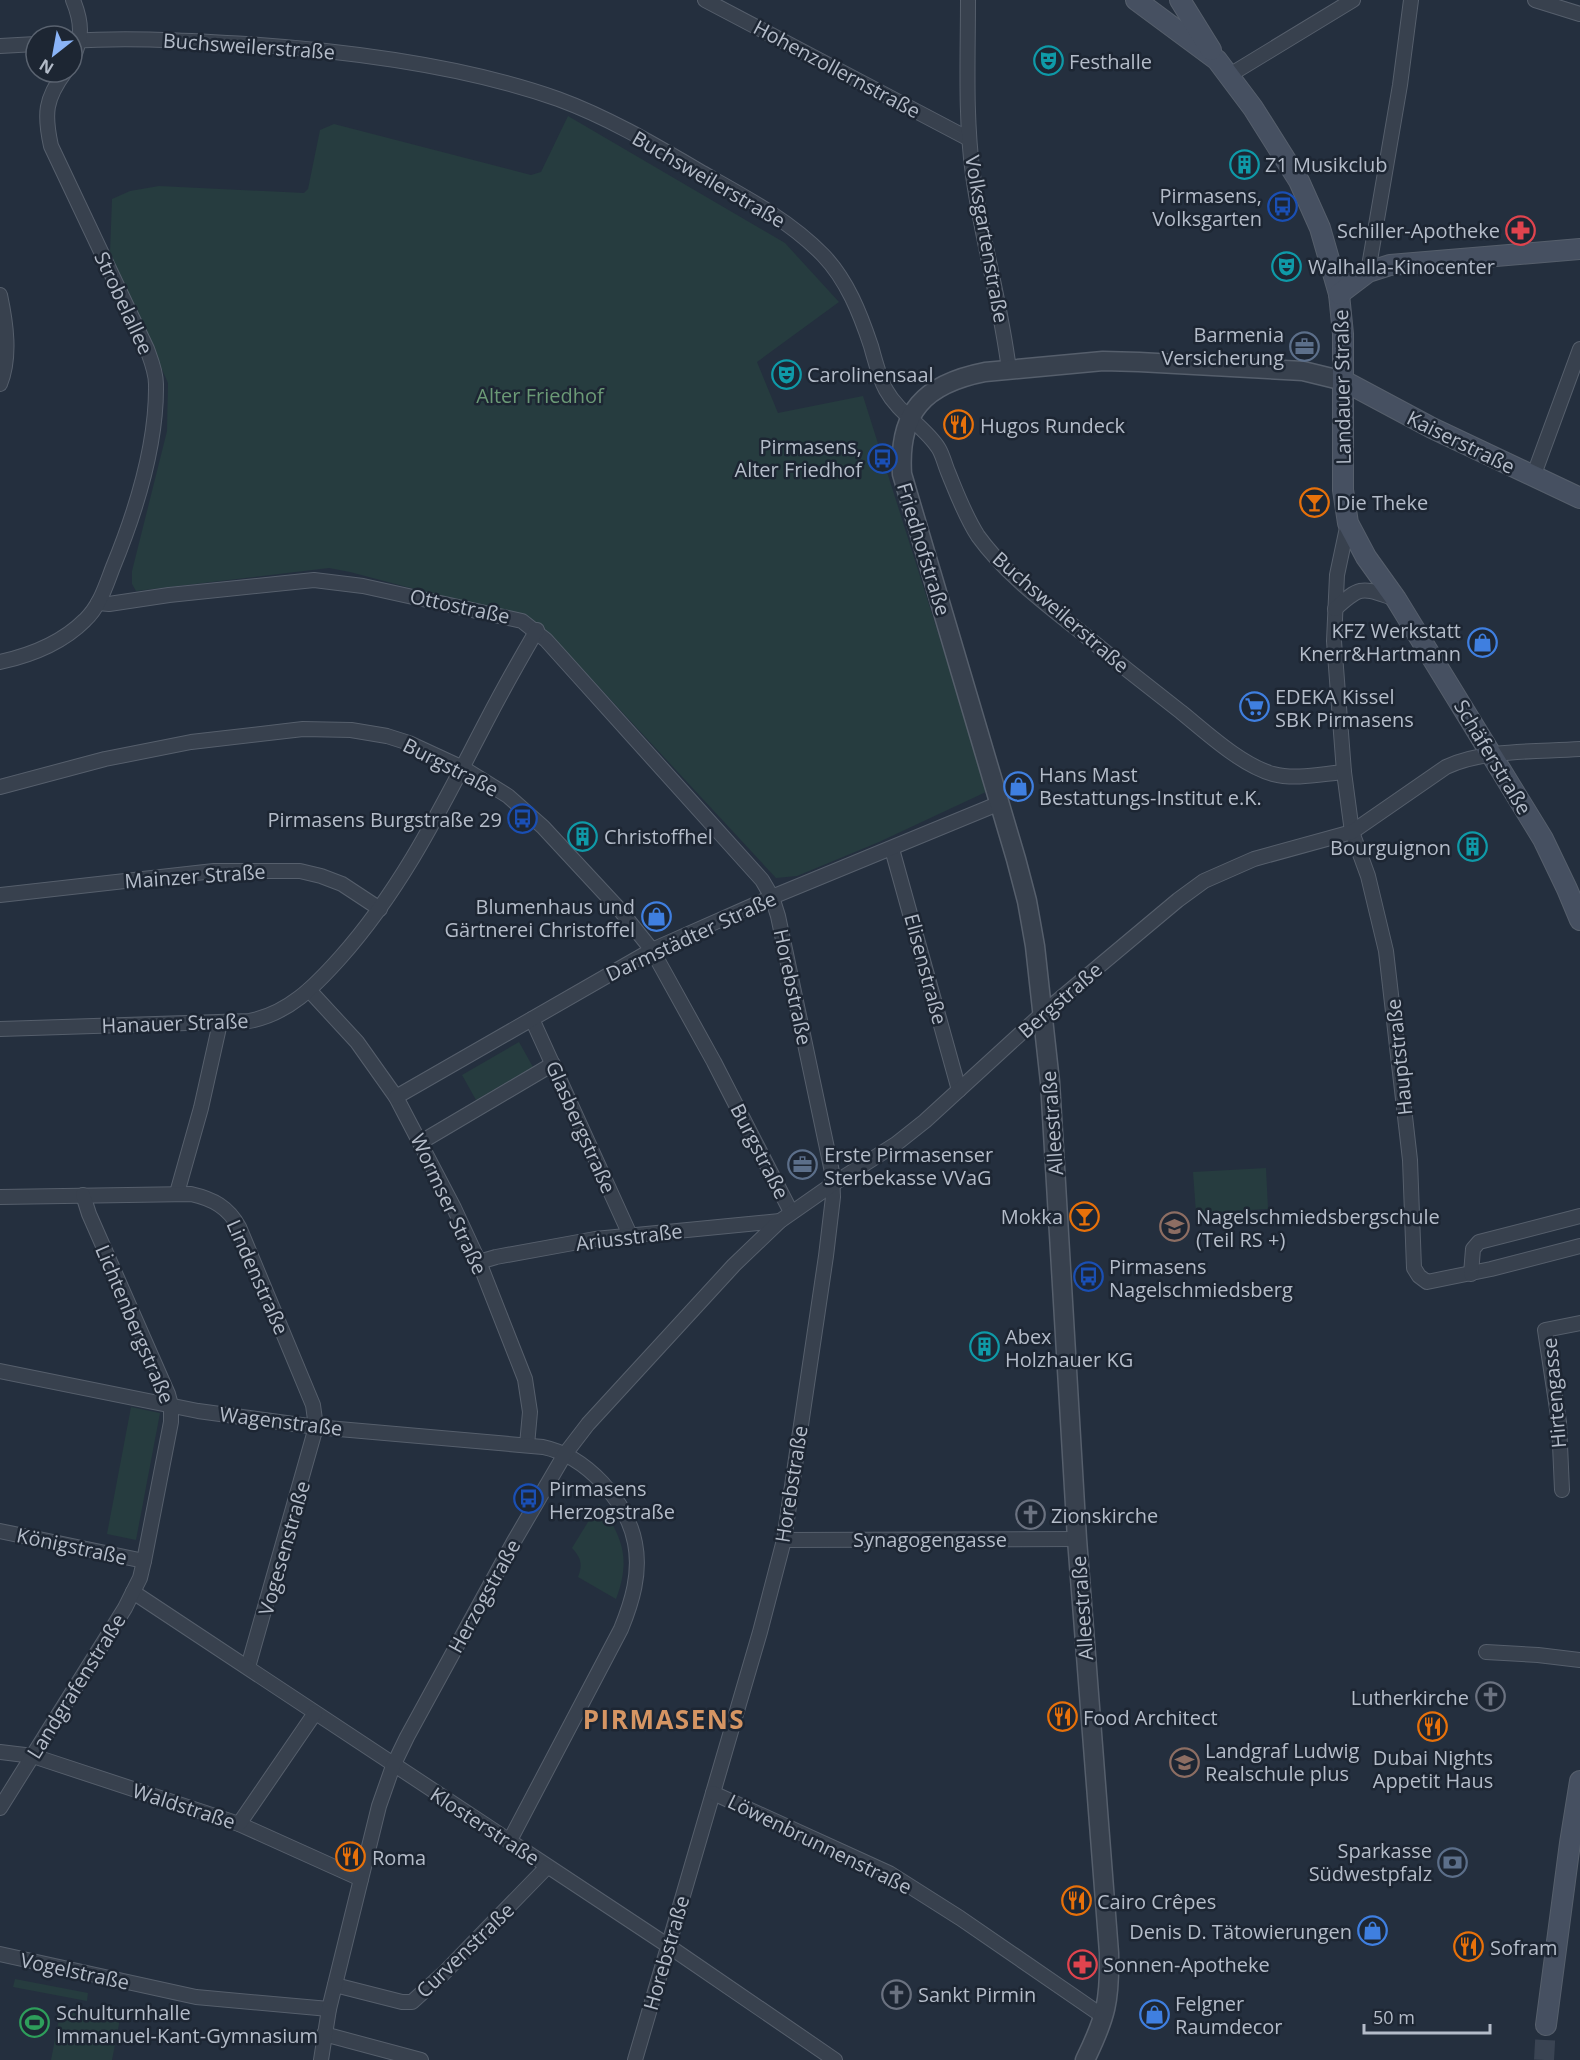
<svg xmlns="http://www.w3.org/2000/svg" width="1580" height="2060" font-family="'Open Sans',sans-serif">
<style>
.green{fill:#263c3f}
.lines{fill:none;stroke-linecap:round;stroke-linejoin:round}
.secondary-tunnel{stroke:#3a4453;stroke-width:20;stroke-dasharray:20 10;stroke-linecap:butt}
.minor-casing{stroke:#565f6c;stroke-width:16}
.tertiary-casing{stroke:#565f6c;stroke-width:21}
.secondary-casing{stroke:#565f6c;stroke-width:22}
.minor{stroke:#38414e;stroke-width:14}
.tertiary{stroke:#38414e;stroke-width:18}
.secondary{stroke:#465061;stroke-width:20}
.labels{text-anchor:middle;dominant-baseline:central;stroke-width:5;stroke-linejoin:round;paint-order:stroke}
.street-label{font-size:20px;fill:#b4bcc9;stroke:#1d2633}
.poi-label{font-size:20px;fill:#b4bcc9;stroke:#1d2633;text-anchor:start}
.park-label{font-size:20px;fill:#6b9a76;stroke:#1d2633}
.district-label{font-size:26px;font-weight:bold;letter-spacing:1.5px;fill:#d59563;stroke:#1d2633}
</style>
<rect width="100%" height="100%" fill="#242f3e"/>
<g class="green">
<path d="M568,116L785,243L839,302L757,362L778,413L863,396L988,791L879,842L797,876L776,878L560,645L541,627L524,618L350,572L329,568L136,591L132,584V571L167,431L168,383L110,253L112,199L130,191L159,186L304,193L308,189L320,130L334,124L531,175L541,172Z"/>
<path d="M519,1042L533,1067L476,1100L462,1075Z"/>
<path d="M1266,1168L1268,1209L1196,1213L1193,1172Z"/>
<path d="M131,1407L160,1413L136,1540L107,1534Z"/>
<path d="M599,1504C623,1537 631,1559 616,1599L578,1577C583,1564 581,1558 572,1548Z"/>
<path d="M15,1979L88,1993L87,2001L13,1987Z"/>
<path d="M61,2008L120,2019L112,2060H51Z"/>
</g>
<g class="lines">
<path class="secondary-tunnel" d="M1544,2060L1546,2025"/>
<defs>
<g id="minor">
<path d="M705,0L969,139"/>
<path d="M968,0C968,58 965,117 973,175C982,241 1001,304 1009,370"/>
<path d="M1535,0L1580,14"/>
<path d="M72,41C130,37 188,41 246,44C348,51 462,65 558,99C610,118 658,147 706,175C747,198 790,221 823,255C847,280 860,313 871,346C875,360 879,377 886,390C899,414 926,427 939,449C943,456 945,465 948,472C957,494 965,516 978,536C1004,572 1042,601 1076,628C1111,657 1146,685 1181,712C1207,733 1241,765 1273,774C1296,780 1321,774 1344,772"/>
<path d="M0,46L36,44"/>
<path d="M72,60C83,38 82,22 73,0"/>
<path d="M1228,76L1353,0"/>
<path d="M1368,272L1400,85L1411,0"/>
<path d="M0,295C6,323 11,357 0,384"/>
<path d="M1533,477L1580,349"/>
<path d="M1348,523L1337,575L1334,641L1344,772L1352,832L1368,876L1386,951L1410,1160L1414,1268L1419,1276L1427,1282L1491,1269L1580,1246"/>
<path d="M98,603L109,604L169,595L314,580L363,586L522,621L546,640L762,880L772,897L778,916L832,1172L833,1197L826,1256L784,1540L760,1632L635,2060"/>
<path d="M1335,609C1362,584 1362,588 1396,599"/>
<path d="M0,662C32,655 62,643 85,620C100,606 106,585 113,567C136,511 157,446 156,384C156,372 151,360 147,349L51,146C44,114 45,99 65,72"/>
<path d="M0,787L105,759L191,742L303,729L351,730L387,736L409,743L463,768L508,796L543,827L620,910L652,950L714,1062L791,1212"/>
<path d="M892,849L959,1090"/>
<path d="M0,895L214,871H300L321,876L342,884L380,909"/>
<path d="M309,990L357,1042L396,1097L454,1208L479,1262L525,1379L530,1412L527,1445"/>
<path d="M532,1019L630,1235"/>
<path d="M0,1029L249,1021C288,1014 315,986 340,958C404,886 442,806 486,722C502,691 519,661 537,630"/>
<path d="M396,1097L652,950L772,897L1000,803"/>
<path d="M421,1142L553,1064"/>
<path d="M177,1193L201,1108L220,1023"/>
<path d="M0,1197L191,1194C213,1199 228,1207 239,1227L313,1405L316,1427L248,1667"/>
<path d="M479,1262L496,1257L595,1239L780,1221"/>
<path d="M1471,1274L1473,1249L1479,1242L1580,1216"/>
<path d="M0,1371L198,1411L316,1427L543,1447C586,1456 627,1501 635,1543C641,1573 632,1602 621,1629L509,1842"/>
<path d="M1562,1490L1559,1422L1545,1330L1580,1323"/>
<path d="M0,1531L144,1561"/>
<path d="M784,1540L1077,1539"/>
<path d="M133,1592L667,1945L835,2060"/>
<path d="M1486,1652L1538,1655L1580,1660"/>
<path d="M0,1752L33,1756L239,1824L361,1879"/>
<path d="M713,1793L889,1873L960,1918L1104,2017"/>
<path d="M0,1808L125,1608L140,1578L144,1561L171,1422V1405L168,1394L89,1214L83,1195"/>
<path d="M239,1824L315,1713"/>
<path d="M0,1954L196,1997L329,2009"/>
<path d="M335,1985L402,2002H412L444,1973L547,1867"/>
<path d="M324,2034L421,2060"/>
<path d="M321,2060L329,2009L379,1806L393,1766L407,1737L513,1543L565,1454L588,1424L734,1265L780,1221L833,1184L896,1144L925,1121L1043,1013L1178,900L1204,881L1254,859L1352,832L1446,767C1484,749 1538,752 1580,749"/>
</g>
<path id="tertiary" d="M1085,2060C1106,2017 1110,2001 1109,1953L1077,1539L1050,1082L1035,946L1027,901L1016,859L902,474C898,412 924,384 985,372L1103,361L1139,362L1303,371L1344,381"/>
<g id="secondary">
<path d="M1136,0L1217,60L1253,108L1299,181L1320,228L1339,294L1343,334V490L1348,523L1366,557L1396,599L1543,839L1567,889L1580,920"/>
<path d="M1180,0L1211,50"/>
<path d="M1339,294L1368,272L1390,265L1580,249"/>
<path d="M1344,381L1432,428L1580,498"/>
<path d="M1546,2025L1570,1843L1580,1781"/>
</g>
</defs>
<use href="#minor" class="minor-casing"/>
<use href="#tertiary" class="tertiary-casing"/>
<use href="#secondary" class="secondary-casing"/>
<use href="#minor" class="minor"/>
<use href="#tertiary" class="tertiary"/>
<use href="#secondary" class="secondary"/>
</g>
<defs>
<symbol id="theatre-ring" viewBox="-11 -11 22 22"><circle r="9.5" fill="#1d2633" stroke="#0f9aa8" stroke-width="1.5"/><path d="M-5-5.5Q0-4 5-5.5V0Q5 5 0 6Q-5 5-5 0ZM-3.3-2.5H-1v1.5H-3.3ZM1-2.5H3.3v1.5H1ZM-2.8 1Q0 5.5 2.8 1Z" fill="#0f9aa8"/></symbol>
<symbol id="building-ring" viewBox="-11 -11 22 22"><circle r="9.5" fill="#1d2633" stroke="#0f9aa8" stroke-width="1.5"/><path d="M-4-6H4V6H1V3H-1V6H-4ZM-2.5-4.3h1.7v1.8h-1.7ZM.8-4.3h1.7v1.8H.8ZM-2.5-1h1.7V.8h-1.7ZM.8-1h1.7V.8H.8Z" fill="#0f9aa8"/></symbol>
<symbol id="bus-ring" viewBox="-11 -11 22 22"><circle r="9.5" fill="#1d2633" stroke="#1a4fb4" stroke-width="1.5"/><path d="M-5-6H5V4H4V6H2V4H-2V6H-4V4H-5ZM-3.5-4V0h7V-4ZM-3.5 1.2v1.5H-2V1.2ZM2 1.2v1.5H3.5V1.2Z" fill="#1a4fb4"/></symbol>
<symbol id="pharmacy-ring" viewBox="-11 -11 22 22"><circle r="9.5" fill="#1d2633" stroke="#e0444e" stroke-width="1.5"/><path d="M-2-6h4v4h4v4h-4v4h-4v-4h-4v-4h4Z" fill="#e0444e"/></symbol>
<symbol id="office-ring" viewBox="-11 -11 22 22"><circle r="9.5" fill="#1d2633" stroke="#5c6f8a" stroke-width="1.5"/><path d="M-6-3h4V-5.5h4V-3h4V5H-6ZM-1-4.5V-3h2v-1.5ZM-6 0V1H6V0Z" fill="#5c6f8a"/></symbol>
<symbol id="restaurant-ring" viewBox="-11 -11 22 22"><circle r="9.5" fill="#1d2633" stroke="#e8710a" stroke-width="1.5"/><path d="M-5-6h1v4h1v-4h1v4h1v-4h1v5L-1.5 .5V6h-2V.5L-5-1ZM5-6V6H3V1.5H1.5Q1.5-4 5-6Z" fill="#e8710a"/></symbol>
<symbol id="bar-ring" viewBox="-11 -11 22 22"><circle r="9.5" fill="#1d2633" stroke="#e8710a" stroke-width="1.5"/><path d="M-6-5H6L.8 .8V4.5H3.5V6h-7V4.5H-.8V.8Z" fill="#e8710a"/></symbol>
<symbol id="shop-ring" viewBox="-11 -11 22 22"><circle r="9.5" fill="#1d2633" stroke="#3f7fe0" stroke-width="1.5"/><path d="M-5-2.5h2.3a2.7 3.5 0 0 1 5.4 0H5L5.5 6h-11ZM-1.5-2.5h3a1.5 2.3 0 0 0-3 0Z" fill="#3f7fe0"/></symbol>
<symbol id="supermarket-ring" viewBox="-11 -11 22 22"><circle r="9.5" fill="#1d2633" stroke="#3f7fe0" stroke-width="1.5"/><path d="M-6-5.5h2.5l.6 2H6L4.5 2H-2.5L-4.4-4H-6ZM-1.5 3.2a1.3 1.3 0 1 0 .1 0ZM3 3.2a1.3 1.3 0 1 0 .1 0Z" fill="#3f7fe0"/></symbol>
<symbol id="school-ring" viewBox="-11 -11 22 22"><circle r="9.5" fill="#1d2633" stroke="#8d6e63" stroke-width="1.5"/><path d="M0-5L7-2L0 1L-7-2ZM-4 1L0 2.5L4 1V4Q0 6-4 4Z" fill="#8d6e63"/></symbol>
<symbol id="church-ring" viewBox="-11 -11 22 22"><circle r="9.5" fill="#1d2633" stroke="#6b7280" stroke-width="1.5"/><path d="M-1.2-6h2.4v3.5h3.3v2.4h-3.3V6h-2.4V-.1h-3.3v-2.4h3.3Z" fill="#6b7280"/></symbol>
<symbol id="bank-ring" viewBox="-11 -11 22 22"><circle r="9.5" fill="#1d2633" stroke="#5c6f8a" stroke-width="1.5"/><path d="M-6-4H6V4H-6ZM0-2.3a2.3 2.3 0 1 0 0 4.6a2.3 2.3 0 1 0 0-4.6Z" fill="#5c6f8a"/></symbol>
<symbol id="stadium-ring" viewBox="-11 -11 22 22"><circle r="9.5" fill="#1d2633" stroke="#2e9e5b" stroke-width="1.5"/><path d="M0-5a6.5 5 0 1 0 0 10a6.5 5 0 1 0 0-10ZM-3.5-1.8h7v3.6h-7Z" fill="#2e9e5b"/></symbol>
</defs>
<g fill-rule="evenodd">
<use href="#theatre-ring" x="1032" y="44" width="33" height="33"/>
<use href="#building-ring" x="1228" y="148" width="33" height="33"/>
<use href="#bus-ring" x="1266" y="190" width="33" height="33"/>
<use href="#pharmacy-ring" x="1504" y="214" width="33" height="33"/>
<use href="#theatre-ring" x="1270" y="250" width="33" height="33"/>
<use href="#office-ring" x="1288" y="330" width="33" height="33"/>
<use href="#theatre-ring" x="770" y="358" width="33" height="33"/>
<use href="#restaurant-ring" x="942" y="408" width="33" height="33"/>
<use href="#bus-ring" x="866" y="442" width="33" height="33"/>
<use href="#bar-ring" x="1298" y="486" width="33" height="33"/>
<use href="#shop-ring" x="1466" y="626" width="33" height="33"/>
<use href="#supermarket-ring" x="1238" y="690" width="33" height="33"/>
<use href="#shop-ring" x="1002" y="770" width="33" height="33"/>
<use href="#bus-ring" x="506" y="802" width="33" height="33"/>
<use href="#building-ring" x="566" y="820" width="33" height="33"/>
<use href="#building-ring" x="1456" y="830" width="33" height="33"/>
<use href="#shop-ring" x="640" y="900" width="33" height="33"/>
<use href="#office-ring" x="786" y="1148" width="33" height="33"/>
<use href="#bar-ring" x="1068" y="1200" width="33" height="33"/>
<use href="#school-ring" x="1158" y="1210" width="33" height="33"/>
<use href="#bus-ring" x="1072" y="1260" width="33" height="33"/>
<use href="#building-ring" x="968" y="1330" width="33" height="33"/>
<use href="#bus-ring" x="512" y="1482" width="33" height="33"/>
<use href="#church-ring" x="1014" y="1498" width="33" height="33"/>
<use href="#church-ring" x="1474" y="1680" width="33" height="33"/>
<use href="#restaurant-ring" x="1046" y="1700" width="33" height="33"/>
<use href="#restaurant-ring" x="1416" y="1710" width="33" height="33"/>
<use href="#school-ring" x="1168" y="1746" width="33" height="33"/>
<use href="#restaurant-ring" x="334" y="1840" width="33" height="33"/>
<use href="#bank-ring" x="1436" y="1846" width="33" height="33"/>
<use href="#restaurant-ring" x="1060" y="1884" width="33" height="33"/>
<use href="#shop-ring" x="1356" y="1914" width="33" height="33"/>
<use href="#restaurant-ring" x="1452" y="1930" width="33" height="33"/>
<use href="#pharmacy-ring" x="1066" y="1948" width="33" height="33"/>
<use href="#church-ring" x="880" y="1978" width="33" height="33"/>
<use href="#shop-ring" x="1138" y="1998" width="33" height="33"/>
<use href="#stadium-ring" x="18" y="2006" width="33" height="33"/>
</g>
<g class="labels">
<g class="street-label">
<text transform="translate(249 46) rotate(4)">Buchsweilerstraße</text>
<text transform="translate(837 69) rotate(28)">Hohenzollernstraße</text>
<text transform="translate(709 179) rotate(30)">Buchsweilerstraße</text>
<text transform="translate(987 239) rotate(80)">Volksgartenstraße</text>
<text transform="translate(124 303) rotate(65)">Strobelallee</text>
<text transform="translate(1342 387) rotate(-91)">Landauer Straße</text>
<text transform="translate(1461 442) rotate(26)">Kaiserstraße</text>
<text transform="translate(924 549) rotate(73)">Friedhofstraße</text>
<text transform="translate(460 606) rotate(12)">Ottostraße</text>
<text transform="translate(1061 612) rotate(41)">Buchsweilerstraße</text>
<text transform="translate(1493 757) rotate(59)">Schäferstraße</text>
<text transform="translate(451 767) rotate(27)">Burgstraße</text>
<text transform="translate(195 876) rotate(-4)">Mainzer Straße</text>
<text transform="translate(691 936) rotate(-25)">Darmstädter Straße</text>
<text transform="translate(926 969) rotate(75)">Elisenstraße</text>
<text transform="translate(793 987) rotate(78)">Horebstraße</text>
<text transform="translate(1060 1000) rotate(-41)">Bergstraße</text>
<text transform="translate(175 1023) rotate(-2)">Hanauer Straße</text>
<text transform="translate(1399 1057) rotate(-96)">Hauptstraße</text>
<text transform="translate(1052 1123) rotate(-94)">Alleestraße</text>
<text transform="translate(581 1127) rotate(66)">Glasbergstraße</text>
<text transform="translate(760 1151) rotate(63)">Burgstraße</text>
<text transform="translate(449 1204) rotate(65)">Wormser Straße</text>
<text transform="translate(629 1237) rotate(-7)">Ariusstraße</text>
<text transform="translate(258 1277) rotate(66)">Lindenstraße</text>
<text transform="translate(135 1324) rotate(67)">Lichtenbergstraße</text>
<text transform="translate(1554 1393) rotate(-95)">Hirtengasse</text>
<text transform="translate(281 1421) rotate(7)">Wagenstraße</text>
<text transform="translate(791 1484) rotate(-81)">Horebstraße</text>
<text x="930" y="1539">Synagogengasse</text>
<text transform="translate(72 1546) rotate(12)">Königstraße</text>
<text transform="translate(284 1548) rotate(-74)">Vogesenstraße</text>
<text transform="translate(484 1596) rotate(-61)">Herzogstraße</text>
<text transform="translate(1082 1608) rotate(-94)">Alleestraße</text>
<text transform="translate(76 1686) rotate(-58)">Landgrafenstraße</text>
<text transform="translate(184 1806) rotate(18)">Waldstraße</text>
<text transform="translate(485 1826) rotate(33)">Klosterstraße</text>
<text transform="translate(820 1844) rotate(26)">Löwenbrunnenstraße</text>
<text transform="translate(465 1950) rotate(-44)">Curvenstraße</text>
<text transform="translate(666 1953) rotate(-74)">Horebstraße</text>
<text transform="translate(75 1971) rotate(12)">Vogelstraße</text>
</g>
<g class="poi-label">
<text x="1069" y="61">Festhalle</text>
<text x="1265" y="164">Z1 Musikclub</text>
<text x="1262" y="195" text-anchor="end">Pirmasens,<tspan x="1262" dy="23">Volksgarten</tspan></text>
<text x="1500" y="230" text-anchor="end">Schiller-Apotheke</text>
<text x="1308" y="266">Walhalla-Kinocenter</text>
<text x="1284" y="334" text-anchor="end">Barmenia<tspan x="1284" dy="23">Versicherung</tspan></text>
<text x="807" y="374">Carolinensaal</text>
<text x="980" y="425">Hugos Rundeck</text>
<text x="862" y="446" text-anchor="end">Pirmasens,<tspan x="862" dy="23">Alter Friedhof</tspan></text>
<text x="1336" y="502">Die Theke</text>
<text x="1461" y="630" text-anchor="end">KFZ Werkstatt<tspan x="1461" dy="23">Knerr&amp;Hartmann</tspan></text>
<text x="1275" y="696">EDEKA Kissel<tspan x="1275" dy="23">SBK Pirmasens</tspan></text>
<text x="1039" y="774">Hans Mast<tspan x="1039" dy="23">Bestattungs-Institut e.K.</tspan></text>
<text x="502" y="819" text-anchor="end">Pirmasens Burgstraße 29</text>
<text x="604" y="836">Christoffhel</text>
<text x="1451" y="847" text-anchor="end">Bourguignon</text>
<text x="635" y="906" text-anchor="end">Blumenhaus und<tspan x="635" dy="23">Gärtnerei Christoffel</tspan></text>
<text x="824" y="1154">Erste Pirmasenser<tspan x="824" dy="23">Sterbekasse VVaG</tspan></text>
<text x="1063" y="1216" text-anchor="end">Mokka</text>
<text x="1196" y="1216">Nagelschmiedsbergschule<tspan x="1196" dy="23">(Teil RS +)</tspan></text>
<text x="1109" y="1266">Pirmasens<tspan x="1109" dy="23">Nagelschmiedsberg</tspan></text>
<text x="1005" y="1336">Abex<tspan x="1005" dy="23">Holzhauer KG</tspan></text>
<text x="549" y="1488">Pirmasens<tspan x="549" dy="23">Herzogstraße</tspan></text>
<text x="1051" y="1515">Zionskirche</text>
<text x="1469" y="1697" text-anchor="end">Lutherkirche</text>
<text x="1083" y="1717">Food Architect</text>
<text x="1205" y="1750">Landgraf Ludwig<tspan x="1205" dy="23">Realschule plus</tspan></text>
<text x="1433" y="1757" text-anchor="middle">Dubai Nights<tspan x="1433" dy="23">Appetit Haus</tspan></text>
<text x="1432" y="1850" text-anchor="end">Sparkasse<tspan x="1432" dy="23">Südwestpfalz</tspan></text>
<text x="372" y="1857">Roma</text>
<text x="1097" y="1901">Cairo Crêpes</text>
<text x="1352" y="1931" text-anchor="end">Denis D. Tätowierungen</text>
<text x="1490" y="1947">Sofram</text>
<text x="1103" y="1964">Sonnen-Apotheke</text>
<text x="918" y="1994">Sankt Pirmin</text>
<text x="1175" y="2003">Felgner<tspan x="1175" dy="23">Raumdecor</tspan></text>
<text x="56" y="2012">Schulturnhalle<tspan x="56" dy="23">Immanuel-Kant-Gymnasium</tspan></text>
</g>
<g class="park-label">
<text x="540" y="395">Alter Friedhof</text>
</g>
<g class="district-label">
<text x="664" y="1719">PIRMASENS</text>
</g>
</g>
<g transform="translate(54 54) rotate(211)"><circle r="28" fill="#1d2633" stroke="#59626f" stroke-width="1.5"/>
<path d="M0-4.5L10 22L0 15L-10 22Z" fill="#8ab4f8"/>
<text y="-9" font-size="16" font-weight="bold" text-anchor="middle" fill="#b4bcc9">N</text>
</g>
<path d="M1364 2024v9h126v-9" fill="none" stroke="#b4bcc9" stroke-width="3"/>
<text x="1373" y="2024" font-size="18" fill="#b4bcc9" stroke="#1d2633" stroke-width="4.5" paint-order="stroke">50 m</text>
</svg>
